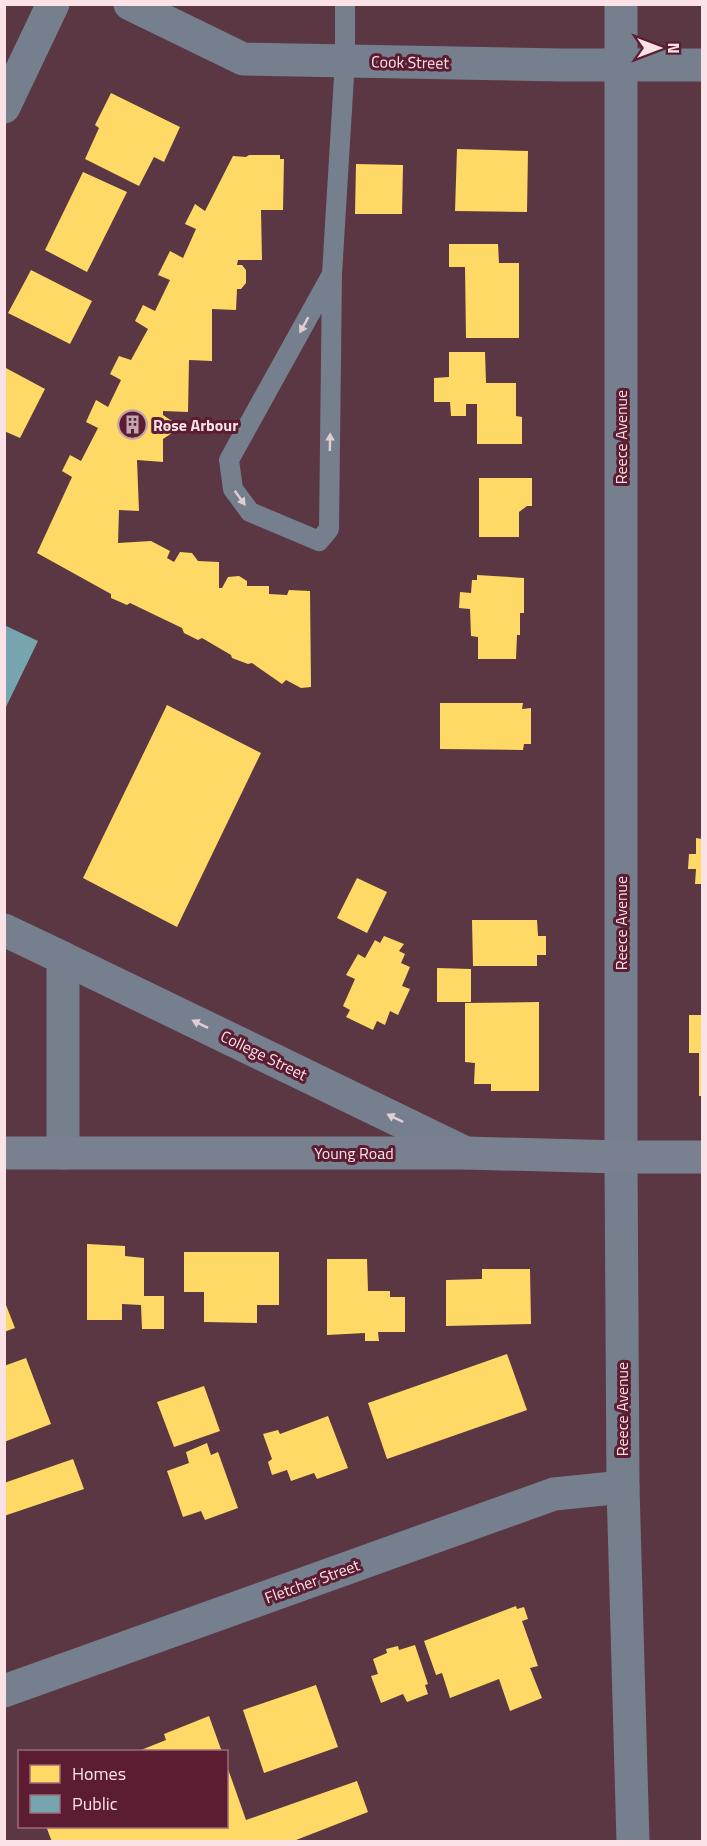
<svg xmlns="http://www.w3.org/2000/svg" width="707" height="1846" font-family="'Titillium Web',sans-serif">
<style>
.homes{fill:#ffd966}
.public{fill:#76a5af}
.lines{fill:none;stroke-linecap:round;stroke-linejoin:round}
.lane{stroke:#767f8d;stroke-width:20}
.street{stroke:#767f8d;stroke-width:33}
.secondary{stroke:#79808f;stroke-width:33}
.oneway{fill:#e0ced5}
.labels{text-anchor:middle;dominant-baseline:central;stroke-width:6;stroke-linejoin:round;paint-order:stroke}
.street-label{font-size:16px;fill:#fbe2e7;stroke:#5c1c32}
.poi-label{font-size:16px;font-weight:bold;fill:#fbe2e7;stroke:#5c1c32;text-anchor:start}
</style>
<rect width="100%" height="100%" fill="#5a3742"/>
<g class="homes">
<path d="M111,93L180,127L164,162L154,157L139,186L85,159L99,128L95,125Z"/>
<path d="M457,149L528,151L527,212L455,211Z"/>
<path d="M249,155H280V159H284L283,210H261L262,260H238L237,265H242L246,270V283L241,289H237L236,310L212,309V361L189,360L188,412L163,411V415L172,421V433L163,439V462L137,460L139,511L119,510L118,543L151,541L170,551L167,558L174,562L180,552L192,553L198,561L219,562V588H222L228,577L239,576L247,581V586H269V594L287,595L289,590L310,591L311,687L301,688L286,680L282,684L252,663L248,664L232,658L231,655L202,638L198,640L184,633L182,628L130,603L127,605L111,598V594L37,553L72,477L62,471L70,455L81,461L98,428L86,422L96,400L108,407L121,380L110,374L119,356L131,360L148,329L135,321L143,305L155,311L170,280L158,275L170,251L183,258L196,229L185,224L195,204L205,211L233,156L246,157Z"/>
<path d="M356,164L403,165L402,214H355Z"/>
<path d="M83,172L127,192L87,272L45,250Z"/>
<path d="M449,244H498L499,263H519V338H466L465,267H449Z"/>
<path d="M31,270L92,301L70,344L8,313Z"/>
<path d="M449,352H485L486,383H516V416L522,417V444H477V404H466V416H451L450,402H434V378L449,377Z"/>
<path d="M4,367L45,389L20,438L4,431Z"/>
<path d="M479,478H532V506H527L519,512V537H479Z"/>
<path d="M477,575L524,578V613H520V635H517L516,659H478V637L471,636L470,609L459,608L460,592L471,593L472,580H477Z"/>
<path d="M440,703H523L522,709L531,708V744H524L523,750L440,749Z"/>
<path d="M167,705L261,753L177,927L83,878Z"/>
<path d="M696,838L702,839V884H695L696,869H688L689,854H696Z"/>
<path d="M357,878L387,892L367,933L337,918Z"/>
<path d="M472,920H537L538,936H546V955H537V966H473Z"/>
<path d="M384,936L404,944L399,951L405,954L401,963L410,967L402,986L410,989L398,1015L390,1011L385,1025L377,1021L373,1030L346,1017L350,1010L343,1006L355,979L346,975L358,954L365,958L375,940L380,943Z"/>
<path d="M437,968L471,969V1002H437Z"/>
<path d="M539,1002V1091H491V1084H474L475,1063L465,1062V1003Z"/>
<path d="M689,1015H702V1096H699V1053H689Z"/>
<path d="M87,1244L125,1246V1256L144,1258V1296H164V1329H142L141,1305L122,1304V1320H87Z"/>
<path d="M184,1252H279V1305H257V1323L204,1322V1292H184Z"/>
<path d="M327,1259H367L368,1291H390V1297H405V1332H378L379,1341H365V1333L327,1335Z"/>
<path d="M482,1269H530L531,1324L446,1326V1280L482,1279Z"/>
<path d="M4,1300L15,1328L4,1332Z"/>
<path d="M507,1354L527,1410L387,1459L368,1403Z"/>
<path d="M26,1358L51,1424L4,1442V1366Z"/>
<path d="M204,1386L220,1431L174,1447L157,1402Z"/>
<path d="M328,1416L348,1468L317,1479L314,1473L291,1481L287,1470L272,1475L268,1462L272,1459L263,1434L278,1430L280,1434Z"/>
<path d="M207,1443L211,1455L218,1452L238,1508L205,1520L201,1511L183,1517L167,1471L189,1463L186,1452Z"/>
<path d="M73,1459L84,1489L4,1516V1483Z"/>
<path d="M516,1606L517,1609L524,1607L528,1619L522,1621L538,1666L530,1668L542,1698L510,1711L499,1679L450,1698L442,1673L436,1675L424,1641Z"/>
<path d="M415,1645L428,1684L425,1685L428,1694L407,1702L403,1694L381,1703L371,1676L378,1674L373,1659L387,1653L386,1649L398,1646L399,1650Z"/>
<path d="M316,1685L338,1747L264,1773L243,1710Z"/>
<path d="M209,1716L222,1752H136L166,1740L164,1734Z"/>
<path d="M227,1766L246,1820L357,1781L368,1812L291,1842H52L46,1826H226Z"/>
</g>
<path class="public" d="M4,625L38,641L4,711Z"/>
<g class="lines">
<path class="lane" d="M332,274L229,460L233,489L250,512L319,541L329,529L332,274L345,60V4"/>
<g class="street">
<path d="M130,4L243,59L562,65H702"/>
<path d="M621,4V1157L623,1487L633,1842"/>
<path d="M4,107L53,4"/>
<path d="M4,930L63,958V1153"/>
<path d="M63,958L466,1153"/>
<path d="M4,1691L554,1494L623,1487"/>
</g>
<path class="secondary" d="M4,1153H466L621,1157H702"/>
</g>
<defs><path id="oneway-solid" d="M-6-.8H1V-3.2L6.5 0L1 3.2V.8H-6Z" transform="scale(1.5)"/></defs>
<g class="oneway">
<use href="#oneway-solid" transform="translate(304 325) rotate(119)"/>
<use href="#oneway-solid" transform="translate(330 442) rotate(-89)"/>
<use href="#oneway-solid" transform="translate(240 498) rotate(54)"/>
<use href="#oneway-solid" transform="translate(200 1024) rotate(-154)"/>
<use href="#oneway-solid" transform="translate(395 1118) rotate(-154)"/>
</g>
<defs>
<symbol id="building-ring" viewBox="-11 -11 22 22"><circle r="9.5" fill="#5c1c32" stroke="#c3a6ad" stroke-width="1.5"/><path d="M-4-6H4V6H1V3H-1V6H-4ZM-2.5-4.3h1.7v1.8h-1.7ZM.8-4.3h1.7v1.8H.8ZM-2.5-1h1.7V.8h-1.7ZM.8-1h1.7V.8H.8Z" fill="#c3a6ad"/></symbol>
</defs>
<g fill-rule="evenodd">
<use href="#building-ring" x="116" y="408" width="33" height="33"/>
</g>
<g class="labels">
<g class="street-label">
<text transform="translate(410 62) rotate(1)">Cook Street</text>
<text transform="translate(621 437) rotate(-90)">Reece Avenue</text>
<text transform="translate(621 923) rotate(-90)">Reece Avenue</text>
<text transform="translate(264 1055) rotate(26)">College Street</text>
<text x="354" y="1153">Young Road</text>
<text transform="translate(622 1409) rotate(-90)">Reece Avenue</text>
<text transform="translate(312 1581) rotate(-20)">Fletcher Street</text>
</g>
<g class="poi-label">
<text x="153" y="425">Rose Arbour</text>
</g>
</g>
<rect width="707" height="1846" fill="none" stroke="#fbe2e7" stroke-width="12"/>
<rect x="18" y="1750" width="210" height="78" fill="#5c1c32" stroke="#9c6b7a" stroke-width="1.5"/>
<rect x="30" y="1765" width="30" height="18" fill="#ffd966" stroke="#9c6b7a" stroke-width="1.5"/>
<text x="72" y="1780" font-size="18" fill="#fbe2e7">Homes</text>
<rect x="30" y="1795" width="30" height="18" fill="#76a5af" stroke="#9c6b7a" stroke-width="1.5"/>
<text x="72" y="1810" font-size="18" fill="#fbe2e7">Public</text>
<g transform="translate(659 48) rotate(90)" stroke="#5c1c32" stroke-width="4.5" paint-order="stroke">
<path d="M0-4.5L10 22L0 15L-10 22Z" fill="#fbe2e7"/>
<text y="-9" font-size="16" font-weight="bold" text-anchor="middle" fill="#fbe2e7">N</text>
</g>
</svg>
